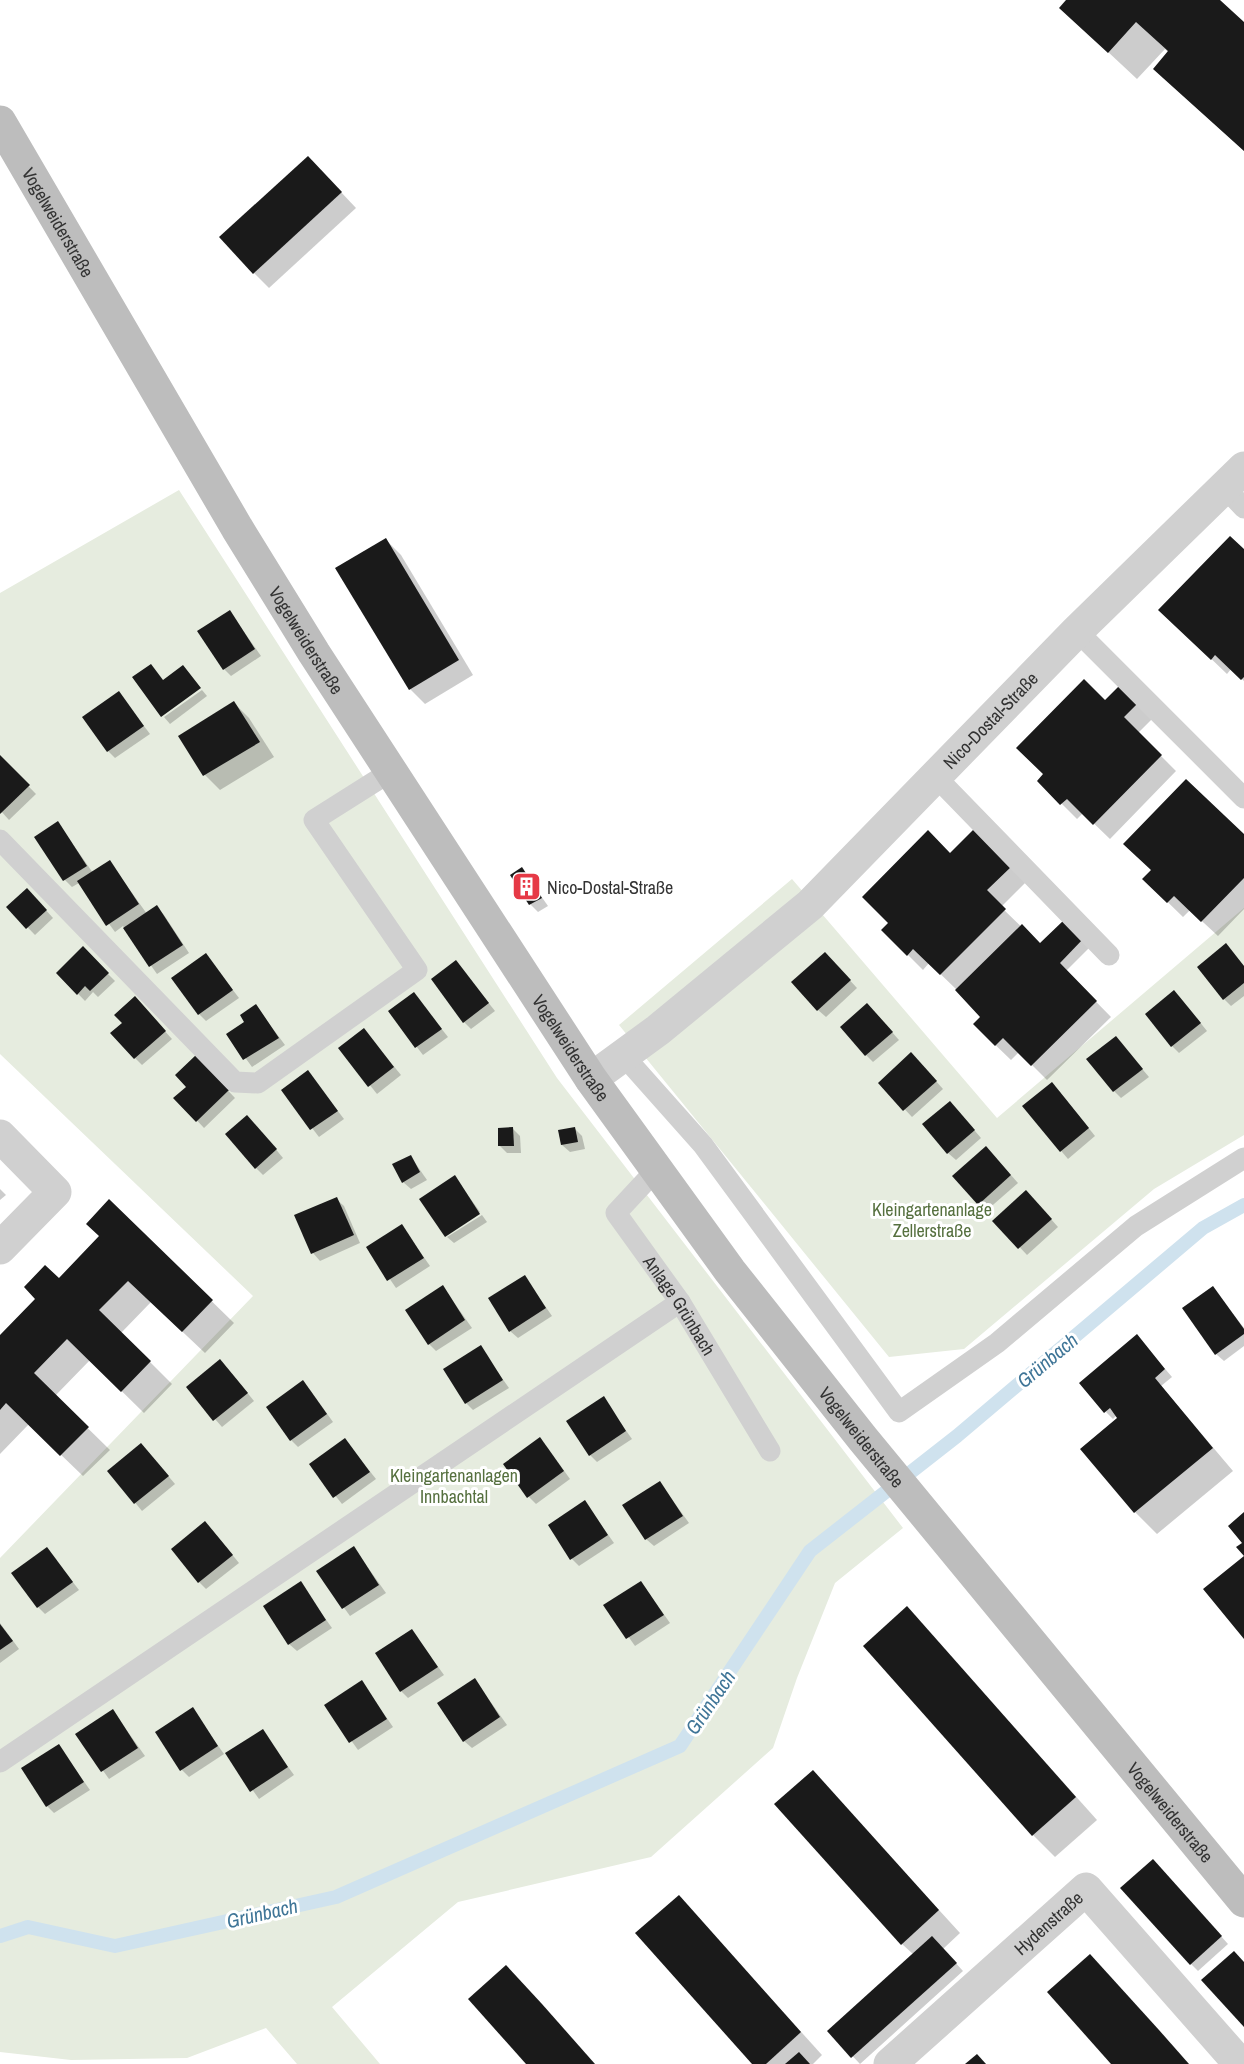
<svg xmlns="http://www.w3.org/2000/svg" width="1244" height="2064" font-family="'Archivo Narrow',sans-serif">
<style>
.green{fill:#e6ecdf}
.shadow{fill:#0003}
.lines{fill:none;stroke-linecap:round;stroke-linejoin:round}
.stream{stroke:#cfe2ee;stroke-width:14}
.building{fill:#1a1a1a}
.service{stroke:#d0d0d0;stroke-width:21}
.minor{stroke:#d0d0d0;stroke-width:33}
.secondary{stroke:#bdbdbd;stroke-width:33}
.labels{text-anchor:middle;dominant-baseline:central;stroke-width:6;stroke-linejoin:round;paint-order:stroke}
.street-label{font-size:18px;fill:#333;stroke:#fff}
.poi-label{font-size:18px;fill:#333;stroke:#fff;text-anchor:start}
.park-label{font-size:18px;fill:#56703f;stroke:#fff}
.water-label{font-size:20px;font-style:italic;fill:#3f7597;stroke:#fff}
</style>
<rect width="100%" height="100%" fill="#fff"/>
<g class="green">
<path d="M179,490L557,1078L903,1528L835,1583L797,1678L773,1748L651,1857L458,1902L332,2007L380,2064H297L266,2028L187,2058L71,2060L0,2052V1558L253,1296L0,1054V593Z"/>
<path d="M792,879L997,1118L1244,908V1135L1154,1189L964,1349L889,1357L619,1025Z"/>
</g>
<g class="shadow">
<path d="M1068,0H1217L1244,24V151L1155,69L1169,53L1165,49L1137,79L1061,8Z"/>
<path d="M323,173L356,208L269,288L254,273Z"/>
<path d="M386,540L401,555L473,675L425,704L410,689Z"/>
<path d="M1244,551V681L1231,669L1227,674L1176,625Z"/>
<path d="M230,612L261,656L231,676L224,669Z"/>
<path d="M1120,687L1152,719L1138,733L1176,771L1110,839L1083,813L1077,819L1039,781Z"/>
<path d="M202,690L207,696L170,724L164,717Z"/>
<path d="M119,693L150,734L115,758L108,751Z"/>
<path d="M234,703L249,718L274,757L220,790L205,775L180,736Z"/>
<path d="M0,757L36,794L9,820L0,810Z"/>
<path d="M58,823L93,873L110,862L147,914L157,907L164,915L189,953L157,974L123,926L115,932L79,883L72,887L65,880L36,837Z"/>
<path d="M974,831L1026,882L1001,907L1040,945L1064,922L1090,947L1066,971L1111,1017L1047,1080L1019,1052L1011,1060L985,1035L982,1017L957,990L929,963L923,970L883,930Z"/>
<path d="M1244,836V909L1218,936L1190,910L1183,917L1144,879Z"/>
<path d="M522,869L548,906L538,912L530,904Z"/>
<path d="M34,897L53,918L35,935L8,907Z"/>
<path d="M1226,945L1244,966V996L1231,1006L1224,999Z"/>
<path d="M83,949L115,981L98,997L93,992L85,1001L58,973Z"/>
<path d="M206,955L239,998L206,1021L199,1014Z"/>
<path d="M832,961L857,988L826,1017L818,1010Z"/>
<path d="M456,962L495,1011L471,1029L464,1022Z"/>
<path d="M414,994L448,1037L423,1055L390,1012Z"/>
<path d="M1182,1000L1207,1031L1179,1053L1172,1046Z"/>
<path d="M142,1006L172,1039L142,1065L135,1058Z"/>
<path d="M256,1006L285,1045L252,1067L228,1034L246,1022Z"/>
<path d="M875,1013L899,1040L873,1062L866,1055Z"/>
<path d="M364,1030L401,1075L377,1094L340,1048Z"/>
<path d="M1116,1038L1149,1077L1121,1098L1114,1091Z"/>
<path d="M196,1057L235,1098L204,1128L176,1098L188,1087Z"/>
<path d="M919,1062L943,1089L912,1117L880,1083Z"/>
<path d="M308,1072L344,1119L319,1137L283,1090Z"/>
<path d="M1059,1091L1095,1136L1068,1159L1024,1107Z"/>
<path d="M957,1110L981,1138L956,1160L948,1153Z"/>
<path d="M255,1124L283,1158L263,1175L256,1168Z"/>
<path d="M574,1128L582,1136L585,1149L570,1152L562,1145Z"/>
<path d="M513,1129L520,1136L521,1153H507L500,1146Z"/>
<path d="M993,1155L1018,1183L986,1211L979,1204Z"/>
<path d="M411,1157L427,1180L411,1189L403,1182Z"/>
<path d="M455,1177L480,1212L445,1235Z"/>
<path d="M0,1189L6,1195L0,1200Z"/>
<path d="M336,1199L344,1206L360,1243L320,1261L313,1253L296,1216Z"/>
<path d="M1034,1200L1058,1227L1027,1255L995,1221Z"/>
<path d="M110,1202L234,1323L205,1353L151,1302L121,1333L172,1384L144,1413L90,1360L55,1396L110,1450L83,1476L29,1424L0,1454V1337L101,1237Z"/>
<path d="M482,1215L487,1222L454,1243L447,1237Z"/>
<path d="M402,1226L430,1266L396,1288L368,1247Z"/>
<path d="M525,1277L552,1316L518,1338L510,1331Z"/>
<path d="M443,1287L472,1328L436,1351L429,1344Z"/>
<path d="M1213,1288L1244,1328V1346L1224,1361L1216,1354Z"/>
<path d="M1144,1344L1172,1377L1161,1386L1233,1471L1157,1534L1135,1512L1120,1418L1117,1415L1113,1419L1106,1412Z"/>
<path d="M480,1347L509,1388L473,1410L466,1403Z"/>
<path d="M228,1369L254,1401L222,1427L188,1388Z"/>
<path d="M310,1390L333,1422L298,1447L291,1440Z"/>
<path d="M603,1398L632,1439L597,1462L590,1455Z"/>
<path d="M345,1440L376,1479L342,1504L311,1465Z"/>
<path d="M547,1447L570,1479L536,1504L529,1497Z"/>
<path d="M148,1452L175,1484L142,1511L109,1471Z"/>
<path d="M660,1483L689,1523L654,1546L646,1539Z"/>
<path d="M585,1502L614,1543L579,1566L572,1559Z"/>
<path d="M212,1530L239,1563L206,1589L199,1582Z"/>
<path d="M354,1548L386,1593L350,1616L318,1572Z"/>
<path d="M47,1549L79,1590L45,1614L38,1607Z"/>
<path d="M641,1582L670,1623L635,1646L606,1605Z"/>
<path d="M300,1583L332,1628L297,1651L289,1644Z"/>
<path d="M907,1608L1097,1820L1055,1857L1033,1835Z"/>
<path d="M0,1623L19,1649L0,1663Z"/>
<path d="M412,1631L444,1675L408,1698L401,1691Z"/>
<path d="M475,1680L507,1725L472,1748L464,1741Z"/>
<path d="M362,1682L393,1727L358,1750L326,1705Z"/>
<path d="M192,1709L224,1754L189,1777L182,1770Z"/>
<path d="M113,1711L145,1756L109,1779L77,1734Z"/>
<path d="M262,1731L294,1775L259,1799L227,1754Z"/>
<path d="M58,1745L90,1790L54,1813L47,1806Z"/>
<path d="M813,1772L960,1933L943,1949L963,1971L860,2064L829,2031L914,1955L902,1944Z"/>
<path d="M1160,1868L1228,1944L1198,1971L1191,1964Z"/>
<path d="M679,1897L822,2055L813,2064H754Z"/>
</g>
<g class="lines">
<path class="stream" d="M0,1936L28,1927L115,1946L336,1897L680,1746L810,1551L957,1436L1203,1228L1244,1205"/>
</g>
<g class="building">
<path d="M1066,0H1220L1244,22V151L1153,69L1168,51L1136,22L1108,53L1059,8Z"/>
<path d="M308,156L342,192L253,274L219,237Z"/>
<path d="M1230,536L1244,549V677L1241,680L1215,655L1211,660L1158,610Z"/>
<path d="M386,538L459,660L409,690L335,568Z"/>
<path d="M230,610L255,649L223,670L197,631Z"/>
<path d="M151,664L163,680L183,665L201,688L161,717L132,677Z"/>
<path d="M1084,679L1105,700L1120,685L1138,703L1124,717L1162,755L1093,825L1067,799L1060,805L1037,781L1043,774L1016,748Z"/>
<path d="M119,691L144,726L107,752L82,717Z"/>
<path d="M234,701L260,742L203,776L178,736Z"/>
<path d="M0,755L30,785L0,814Z"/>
<path d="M1186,779L1244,834V878L1201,922L1174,896L1167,903L1142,879L1151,870L1123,844Z"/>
<path d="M58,821L87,866L63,881L34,837Z"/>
<path d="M974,829L1012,866L987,890L1006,909L940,975L913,949L907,956L881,930L888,923L862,897L928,830L950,853Z"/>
<path d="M110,860L139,904L106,926L77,881Z"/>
<path d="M522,867L542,898L529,905L510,875Z"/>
<path d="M27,888L47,910L26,929L6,907Z"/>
<path d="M157,905L183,945L149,967L123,928Z"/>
<path d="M1064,920L1083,939L1060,963L1097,1001L1031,1066L1003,1038L995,1046L973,1024L980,1017L955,990L1022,924L1040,943Z"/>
<path d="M1226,943L1244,966V983L1223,1000L1197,967Z"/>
<path d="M83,946L109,973L90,991L85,986L77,995L56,973Z"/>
<path d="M825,952L851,980L817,1011L791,982Z"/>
<path d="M206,953L233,990L198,1015L171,978Z"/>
<path d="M456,960L489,1003L463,1023L431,979Z"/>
<path d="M1174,990L1201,1023L1171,1047L1145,1014Z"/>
<path d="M414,992L442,1029L415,1048L388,1011Z"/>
<path d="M135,996L166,1031L134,1059L110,1033L122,1023L114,1015Z"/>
<path d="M867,1003L893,1032L865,1056L840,1027Z"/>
<path d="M256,1004L279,1038L243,1060L226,1034L244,1022L240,1015Z"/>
<path d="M364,1028L394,1067L368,1087L338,1048Z"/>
<path d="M1116,1036L1143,1069L1113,1092L1086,1059Z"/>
<path d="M911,1052L937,1081L903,1111L878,1083Z"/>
<path d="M196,1055L229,1090L196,1122L173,1098L186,1087L175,1075Z"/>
<path d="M308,1070L338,1111L310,1130L281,1090Z"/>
<path d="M1052,1082L1089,1128L1060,1152L1022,1106Z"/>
<path d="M950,1101L975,1130L947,1154L922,1124Z"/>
<path d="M247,1115L277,1149L255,1169L225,1134Z"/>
<path d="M513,1127L514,1146H498V1128Z"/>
<path d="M575,1127L578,1142L561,1145L558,1130Z"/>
<path d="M986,1146L1011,1175L978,1205L952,1176Z"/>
<path d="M411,1155L420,1172L402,1183L392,1164Z"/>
<path d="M455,1175L480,1214L445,1237L419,1199Z"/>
<path d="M1026,1190L1052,1219L1018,1249L992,1221Z"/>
<path d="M337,1197L354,1235L311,1254L294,1215Z"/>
<path d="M109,1199L213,1300L182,1332L128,1281L99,1310L151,1361L121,1392L67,1339L34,1373L89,1427L60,1456L6,1403L0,1410V1335L35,1299L24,1287L45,1265L59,1278L99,1236L86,1224Z"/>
<path d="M402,1224L424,1258L387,1281L366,1247Z"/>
<path d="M525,1275L546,1308L509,1332L488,1298Z"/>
<path d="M443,1285L465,1320L428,1345L405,1310Z"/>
<path d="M1213,1286L1244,1329V1334L1215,1355L1182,1308Z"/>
<path d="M1137,1334L1165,1369L1155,1378L1213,1448L1134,1513L1080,1449L1117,1418L1110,1408L1104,1413L1079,1383Z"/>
<path d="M481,1345L503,1380L465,1404L443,1369Z"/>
<path d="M220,1359L248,1393L213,1421L186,1387Z"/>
<path d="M303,1380L327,1414L290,1441L266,1407Z"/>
<path d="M604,1396L626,1431L589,1456L566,1421Z"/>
<path d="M540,1437L564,1471L527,1498L503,1464Z"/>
<path d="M345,1438L370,1472L333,1498L309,1464Z"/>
<path d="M141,1443L169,1476L134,1504L107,1471Z"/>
<path d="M660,1481L683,1516L645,1540L622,1505Z"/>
<path d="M585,1500L608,1535L570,1560L548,1525Z"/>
<path d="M1244,1512V1639L1203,1589L1244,1556L1236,1547L1242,1543L1228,1526Z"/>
<path d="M205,1521L233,1555L198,1583L171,1549Z"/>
<path d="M354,1546L379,1585L342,1609L316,1571Z"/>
<path d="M47,1547L73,1582L37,1608L11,1573Z"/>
<path d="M301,1581L326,1620L288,1645L263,1606Z"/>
<path d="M641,1581L664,1615L626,1639L603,1605Z"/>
<path d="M907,1606L1076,1797L1032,1836L863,1646Z"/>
<path d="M0,1624L13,1641L0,1650Z"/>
<path d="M412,1629L438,1667L400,1692L375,1653Z"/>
<path d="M475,1678L500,1717L463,1742L437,1703Z"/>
<path d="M362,1680L387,1719L349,1743L324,1705Z"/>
<path d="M193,1707L218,1746L180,1771L155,1732Z"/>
<path d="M113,1709L138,1748L101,1772L75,1734Z"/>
<path d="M263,1729L288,1767L250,1792L225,1753Z"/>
<path d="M59,1744L84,1782L46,1807L21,1768Z"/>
<path d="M813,1770L939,1910L901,1945L774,1804Z"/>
<path d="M1153,1859L1222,1936L1190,1965L1120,1888Z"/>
<path d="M679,1895L801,2032L766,2064H752L635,1933Z"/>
<path d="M932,1936L957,1963L851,2058L827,2031Z"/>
<path d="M1234,1951L1244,1962V2027L1201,1980Z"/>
<path d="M1090,1954L1159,2030L1189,2064H1111L1047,1992Z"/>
<path d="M506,1965L542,2004L595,2064H526L468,1999Z"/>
<path d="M799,2052L810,2064H785Z"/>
<path d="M977,2054L986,2064H965Z"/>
</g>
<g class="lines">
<g class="service">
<path d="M1225,488L1244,508"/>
<path d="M1077,631L1244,798"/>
<path d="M937,778L1109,955"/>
<path d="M0,840L235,1082L258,1083L417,970L314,820L390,772"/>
<path d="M623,1055L703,1145L899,1412L997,1343L1136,1226L1244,1158"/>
<path id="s1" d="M656,1170L616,1213L680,1302L770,1451"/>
<path d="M0,1762L680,1302"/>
</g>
<g class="minor">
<path id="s2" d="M591,1079L658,1030L810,905L1077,631L1244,468"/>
<path d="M0,1136L55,1192L0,1248"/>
<path id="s3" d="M890,2064L1086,1889L1240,2064"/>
</g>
<path class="secondary" id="s4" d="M0,122L237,528L314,653L591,1079L730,1271L863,1439L1244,1901"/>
</g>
<defs>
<symbol id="building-square" viewBox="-11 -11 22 22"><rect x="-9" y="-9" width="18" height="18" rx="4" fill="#e63946" stroke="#fff"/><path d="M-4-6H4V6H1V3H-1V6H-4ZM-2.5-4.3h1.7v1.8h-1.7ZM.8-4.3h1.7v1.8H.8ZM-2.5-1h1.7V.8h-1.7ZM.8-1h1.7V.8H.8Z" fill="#fff"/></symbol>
</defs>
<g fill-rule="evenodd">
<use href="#building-square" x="510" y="870" width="33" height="33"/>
</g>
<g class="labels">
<g class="street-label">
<text stroke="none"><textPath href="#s4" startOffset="116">Vogelweiderstraße</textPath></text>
<text stroke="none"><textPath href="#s4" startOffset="602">Vogelweiderstraße</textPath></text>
<text stroke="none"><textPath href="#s2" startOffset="538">Nico-Dostal-Straße</textPath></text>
<text stroke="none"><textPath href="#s4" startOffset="1088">Vogelweiderstraße</textPath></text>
<text stroke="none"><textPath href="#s1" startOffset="171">Anlage Grünbach</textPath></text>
<text stroke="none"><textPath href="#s4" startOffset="1574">Vogelweiderstraße</textPath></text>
<text stroke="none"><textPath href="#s4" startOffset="2060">Vogelweiderstraße</textPath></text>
<text stroke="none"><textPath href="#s3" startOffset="212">Hydenstraße</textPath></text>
</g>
<g class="poi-label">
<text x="547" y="887">Nico-Dostal-Straße</text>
</g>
<g class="park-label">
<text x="932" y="1209">Kleingartenanlage<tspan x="932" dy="21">Zellerstraße</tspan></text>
<text x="454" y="1475">Kleingartenanlagen<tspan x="454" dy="21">Innbachtal</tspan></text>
</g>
<g class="water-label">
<text transform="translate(1047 1360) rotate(-40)">Grünbach</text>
<text transform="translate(710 1702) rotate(-56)">Grünbach</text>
<text transform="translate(262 1913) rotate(-13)">Grünbach</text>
</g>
</g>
</svg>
